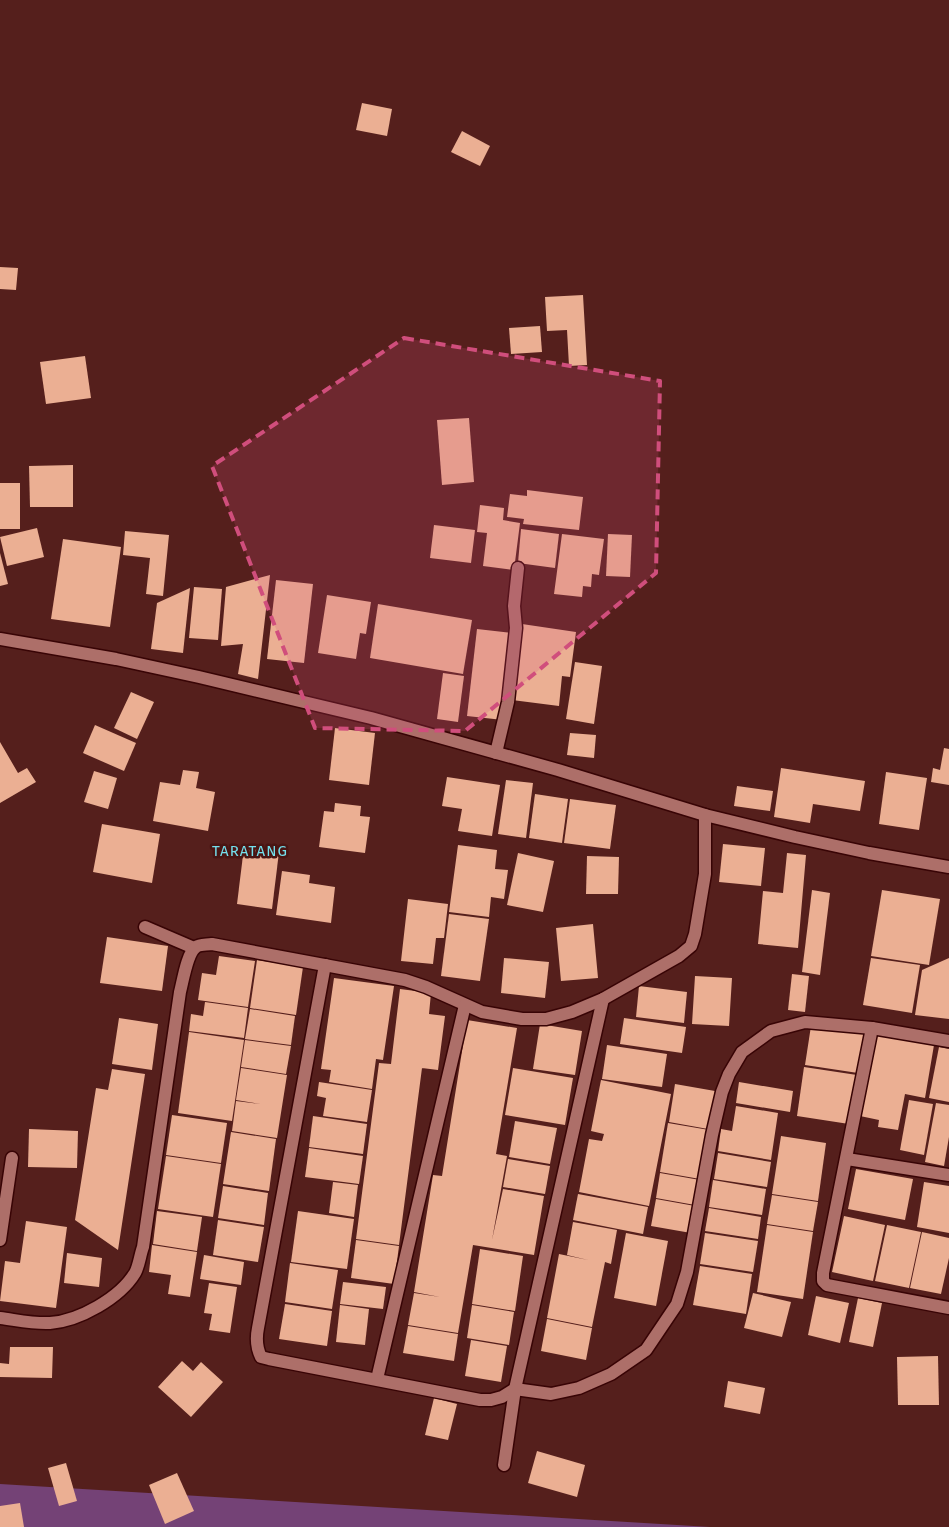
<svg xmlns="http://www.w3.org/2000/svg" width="949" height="1527" font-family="'Fira Sans',sans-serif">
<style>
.green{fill:#744276}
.building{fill:#ebaf93}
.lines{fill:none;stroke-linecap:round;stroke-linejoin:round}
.minor-casing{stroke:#380405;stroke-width:15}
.minor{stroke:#ad6f69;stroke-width:12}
.marked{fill:#d04e7c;fill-opacity:0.2;stroke:#d04e7c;stroke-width:4;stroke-dasharray:10 6;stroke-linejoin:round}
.labels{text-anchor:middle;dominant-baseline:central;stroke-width:5;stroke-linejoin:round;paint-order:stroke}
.quarter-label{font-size:15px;letter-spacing:1px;fill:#74dfec;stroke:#491513}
</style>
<rect width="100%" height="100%" fill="#551f1c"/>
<path class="green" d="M0,1484L710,1527H0Z"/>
<g class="building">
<path d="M362,103L392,109L387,136L356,130Z"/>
<path d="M462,131L490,146L480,166L451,152Z"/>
<path d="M0,267L18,268L16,290L0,289Z"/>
<path d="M583,295L587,365L569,366L567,330L547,331L545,297Z"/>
<path d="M540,326L542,352L511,354L509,328Z"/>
<path d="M85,356L91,398L46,404L40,362Z"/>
<path d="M469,418L474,482L442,485L437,420Z"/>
<path d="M73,465V507H30L29,466Z"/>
<rect x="0" y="483" width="20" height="46"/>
<path d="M527,490L583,497L579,530L523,524L524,519L507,517L510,494L527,496Z"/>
<path d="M480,505L504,508L503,520L520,523L514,570L483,566L487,533L477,532Z"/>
<path d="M434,525L475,530L471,563L430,558Z"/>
<path d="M37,528L44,557L7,566L0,537Z"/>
<path d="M521,529L559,534L555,568L518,563Z"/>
<path d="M125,531L169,535L163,596L146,594L150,558L123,555Z"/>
<path d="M562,534L604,539L599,575L592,574L591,587L583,586L582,597L554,594Z"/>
<path d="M608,534L632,535L630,577L606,576Z"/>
<path d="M63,539L121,547L110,627L51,619Z"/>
<path d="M0,553L8,584L0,586Z"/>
<path d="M270,575L258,679L238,674L243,644L221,646L226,587Z"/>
<path d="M276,580L313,584L304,663L267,659Z"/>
<path d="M194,587L222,589L218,640L189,638Z"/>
<path d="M190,588L183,653L151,649L157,603Z"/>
<path d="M327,595L371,602L366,634L360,633L356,659L318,653Z"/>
<path d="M378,604L472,620L463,674L370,658Z"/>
<path d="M522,624L576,632L570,677L562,676L559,706L512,700Z"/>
<path d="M477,629L513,633L503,720L467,716Z"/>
<path d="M575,662L602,666L594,724L566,719Z"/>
<path d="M443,673L464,676L458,722L437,719Z"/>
<path d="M131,692L154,702L137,739L114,728Z"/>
<path d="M95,725L136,743L124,771L83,753Z"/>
<path d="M335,728L375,733L369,785L329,780Z"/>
<path d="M570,733L596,735L594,758L567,755Z"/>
<path d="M0,742L18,773L27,768L36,782L0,803Z"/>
<path d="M944,748L949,749V785L931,782L933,768L940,770Z"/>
<path d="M781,768L865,781L860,811L813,804L810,823L774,817Z"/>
<path d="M183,770L199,772L196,788L215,792L208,831L153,821L160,782L180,785Z"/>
<path d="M94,771L117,778L108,809L84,802Z"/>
<path d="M886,772L927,778L919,830L879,824Z"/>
<path d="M447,777L500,785L492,836L458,831L462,809L442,806Z"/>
<path d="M506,780L533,783L526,838L498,834Z"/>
<path d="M737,786L773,791L770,811L734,806Z"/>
<path d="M535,794L568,799L562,843L529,838Z"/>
<path d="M570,799L616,805L610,849L564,843Z"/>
<path d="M335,803L361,806L360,816L370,817L365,853L319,847L324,811L334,812Z"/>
<path d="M102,824L160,834L152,883L93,872Z"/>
<path d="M723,844L765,848L761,886L719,882Z"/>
<path d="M458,845L497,850L495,869L508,870L504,899L491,897L489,917L449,912Z"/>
<path d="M244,847L279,852L272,909L237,904Z"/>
<path d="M518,853L554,861L543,912L507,905Z"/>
<path d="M787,853L806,855L798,948L758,944L763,891L783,893Z"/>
<path d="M587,856L619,857L618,894H586Z"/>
<path d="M282,871L310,875L309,883L335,887L331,923L276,915Z"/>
<path d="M812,890L830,893L820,975L802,972Z"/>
<path d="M882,890L940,899L929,965L871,956Z"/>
<path d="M408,899L448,904L444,938H436L433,964L401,961Z"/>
<path d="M449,914L489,919L480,981L441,976Z"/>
<path d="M593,924L598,978L561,981L556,928Z"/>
<path d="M107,937L168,946L162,991L100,983Z"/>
<path d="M219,956L255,961L248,1007L198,1000L202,973L216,975Z"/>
<path d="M504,958L549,962L545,998L501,993Z"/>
<path d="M871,958L920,965L912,1013L863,1005Z"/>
<path d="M949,958V1019L915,1015L922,970Z"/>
<path d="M257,960L303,967L296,1015L250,1008Z"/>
<path d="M792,974L809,976L805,1012L788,1010Z"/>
<path d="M695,976L732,978L729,1026L692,1024Z"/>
<path d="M334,978L394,986L383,1060L376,1059L372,1089L329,1082L331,1070L321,1069Z"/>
<path d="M639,986L687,992L684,1023L636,1017Z"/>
<path d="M400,989L431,993L429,1014L445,1016L438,1070L398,1065L422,1068L399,1245L356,1239L379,1063L391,1064Z"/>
<path d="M205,1002L248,1008L244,1038L189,1031L191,1014L203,1016Z"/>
<path d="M250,1009L295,1016L291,1045L245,1039Z"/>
<path d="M119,1018L158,1024L152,1070L112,1064Z"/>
<path d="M624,1018L686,1027L682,1053L620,1044Z"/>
<path d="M467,1020L517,1028L496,1154L507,1156L492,1240L503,1189L544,1196L534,1255L473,1245L458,1333L408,1325L414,1293L440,1297L414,1292L433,1175L442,1176Z"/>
<path d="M540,1024L582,1031L575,1075L533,1069Z"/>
<path d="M811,1026L864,1034L858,1073L805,1065Z"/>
<path d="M189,1032L244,1040L232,1121L178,1113Z"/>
<path d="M874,1034L934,1045L925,1098L905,1094L898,1130L878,1127L879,1120L860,1116Z"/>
<path d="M245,1040L291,1046L286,1074L241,1067Z"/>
<path d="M607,1045L667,1054L662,1087L602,1079Z"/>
<path d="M939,1047L949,1049V1102L929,1098Z"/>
<path d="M804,1067L857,1075L849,1124L797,1116Z"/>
<path d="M241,1068L287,1075L277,1138L232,1131L236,1101L261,1104L236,1100Z"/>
<path d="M513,1068L573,1078L565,1125L505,1115Z"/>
<path d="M112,1069L145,1074L118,1250L75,1220L96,1088L108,1090Z"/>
<path d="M601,1080L671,1094L649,1206L579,1192L589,1139L602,1141L604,1134L591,1131Z"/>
<path d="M319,1082L372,1090L367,1122L323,1116L326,1098L317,1096Z"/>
<path d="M739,1082L793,1091L790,1112L736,1103Z"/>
<path d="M675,1084L715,1091L708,1129L669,1122Z"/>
<path d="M909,1100L933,1104L924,1155L900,1150Z"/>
<path d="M936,1103L949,1105V1137L944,1166L925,1162Z"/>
<path d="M736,1106L778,1113L771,1160L718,1151L721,1129L732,1131Z"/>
<path d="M172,1115L227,1123L221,1163L166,1155Z"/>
<path d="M313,1116L367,1124L363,1154L309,1147Z"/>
<path d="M515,1121L557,1128L550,1164L509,1157Z"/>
<path d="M668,1123L709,1130L700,1179L660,1172Z"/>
<path d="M29,1129L78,1131L77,1168L28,1167Z"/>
<path d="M231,1132L276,1139L269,1191L223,1184Z"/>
<path d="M781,1136L826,1143L818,1201L772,1194Z"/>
<path d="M309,1148L363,1156L359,1184L305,1177Z"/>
<path d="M718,1153L771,1162L767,1187L714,1179Z"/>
<path d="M166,1156L221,1164L213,1217L158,1209Z"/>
<path d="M508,1159L550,1166L545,1194L503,1187Z"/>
<path d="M856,1169L913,1179L905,1220L848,1209Z"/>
<path d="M660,1173L700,1180L695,1205L656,1198Z"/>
<path d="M713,1180L766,1189L762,1215L709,1207Z"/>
<path d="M333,1182L358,1185L354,1217L329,1213Z"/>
<path d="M924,1182L949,1186V1233L917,1227Z"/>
<path d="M223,1186L268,1193L264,1225L218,1218Z"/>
<path d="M578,1194L648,1207L643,1234L573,1220Z"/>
<path d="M772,1195L818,1202L813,1231L767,1224Z"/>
<path d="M656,1199L695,1206L691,1233L651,1226Z"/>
<path d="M709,1208L761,1217L758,1239L705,1231Z"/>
<path d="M157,1211L202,1217L197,1251L153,1244Z"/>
<path d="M298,1211L354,1219L347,1269L291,1262Z"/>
<path d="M844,1216L885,1225L873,1281L832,1272Z"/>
<path d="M218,1220L264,1227L258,1262L213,1255Z"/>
<path d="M26,1221L67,1227L56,1308L0,1301L5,1261L20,1263Z"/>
<path d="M573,1222L617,1230L611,1264L605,1262L592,1327L547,1318L559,1254L588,1260L567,1255Z"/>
<path d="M767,1225L813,1232L803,1299L757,1292Z"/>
<path d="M887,1225L921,1232L909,1288L875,1281Z"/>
<path d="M922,1232L949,1238V1258L941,1294L910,1288Z"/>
<path d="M626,1233L668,1241L656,1306L614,1298Z"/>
<path d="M705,1233L758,1241L753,1272L700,1264Z"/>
<path d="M356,1240L399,1246L394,1284L351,1278Z"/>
<path d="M152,1245L197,1252L190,1297L168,1294L171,1275L149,1272Z"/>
<path d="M480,1249L523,1256L515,1311L472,1304Z"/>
<path d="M67,1253L102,1258L99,1287L64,1283Z"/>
<path d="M204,1255L244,1262L241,1285L200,1279Z"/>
<path d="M290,1263L338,1270L332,1309L285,1302Z"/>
<path d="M700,1266L752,1274L746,1314L693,1305Z"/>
<path d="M343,1282L386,1287L383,1309L340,1304Z"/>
<path d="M209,1283L237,1287L230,1333L209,1330L212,1314L204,1313Z"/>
<path d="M753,1293L791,1302L782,1337L744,1328Z"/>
<path d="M816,1296L849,1303L840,1343L808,1335Z"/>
<path d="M858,1298L882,1303L873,1347L849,1342Z"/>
<path d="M285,1304L332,1311L327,1346L279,1339Z"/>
<path d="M340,1305L369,1309L365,1345L336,1342Z"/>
<path d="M472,1305L514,1312L509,1345L467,1338Z"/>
<path d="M547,1319L592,1328L586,1360L541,1351Z"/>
<path d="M408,1326L458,1334L454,1361L403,1353Z"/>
<path d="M471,1340L507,1346L501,1382L465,1376Z"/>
<path d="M10,1347H53L52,1378L0,1377V1363L9,1364Z"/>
<path d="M938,1356L939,1405H898L897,1357Z"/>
<path d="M182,1361L193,1371L201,1362L223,1382L191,1417L158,1387Z"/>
<path d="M728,1381L765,1388L760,1414L724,1407Z"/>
<path d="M434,1398L457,1404L448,1440L425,1435Z"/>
<path d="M537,1451L585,1465L577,1497L528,1483Z"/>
<path d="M66,1463L77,1501L59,1506L48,1468Z"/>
<path d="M177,1473L194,1511L165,1524L149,1485Z"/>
<path d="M20,1503L24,1527H0V1506Z"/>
</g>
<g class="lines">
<defs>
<g id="minor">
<path d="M0,639L116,659L199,677L371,718L558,770L705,815L795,837L869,853L949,867"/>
<path d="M496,753L508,702L516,628L514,606L518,568"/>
<path d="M145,927L194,948"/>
<path d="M325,965L258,1328C256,1338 256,1347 261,1357L269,1359L480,1400H491L502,1397L515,1389L551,1394L579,1388L611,1374L646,1350L677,1304L687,1272L712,1135L722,1092L729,1074L742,1052L771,1031L805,1022L872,1028L949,1041"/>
<path d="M872,1028L823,1273V1281L827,1285L949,1308"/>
<path d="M847,1159L949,1175"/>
<path d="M0,1240L12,1158"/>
<path d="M0,1318C16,1320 34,1324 50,1323C79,1321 120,1298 135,1273C139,1266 140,1255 143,1247L180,992C183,981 187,953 196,947C200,944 206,945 212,944L405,980L426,987L482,1012L522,1019H546L572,1012L603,999L679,956L691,946L695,934L705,874V815"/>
<path d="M377,1379L465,1005"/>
<path d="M504,1465L515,1389L603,999"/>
</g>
</defs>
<use href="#minor" class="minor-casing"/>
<use href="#minor" class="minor"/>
</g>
<path class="marked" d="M404,338L660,381L656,573L465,731L315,728L212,466Z"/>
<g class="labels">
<g class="quarter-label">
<text x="250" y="851">TARATANG</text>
</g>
</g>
</svg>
